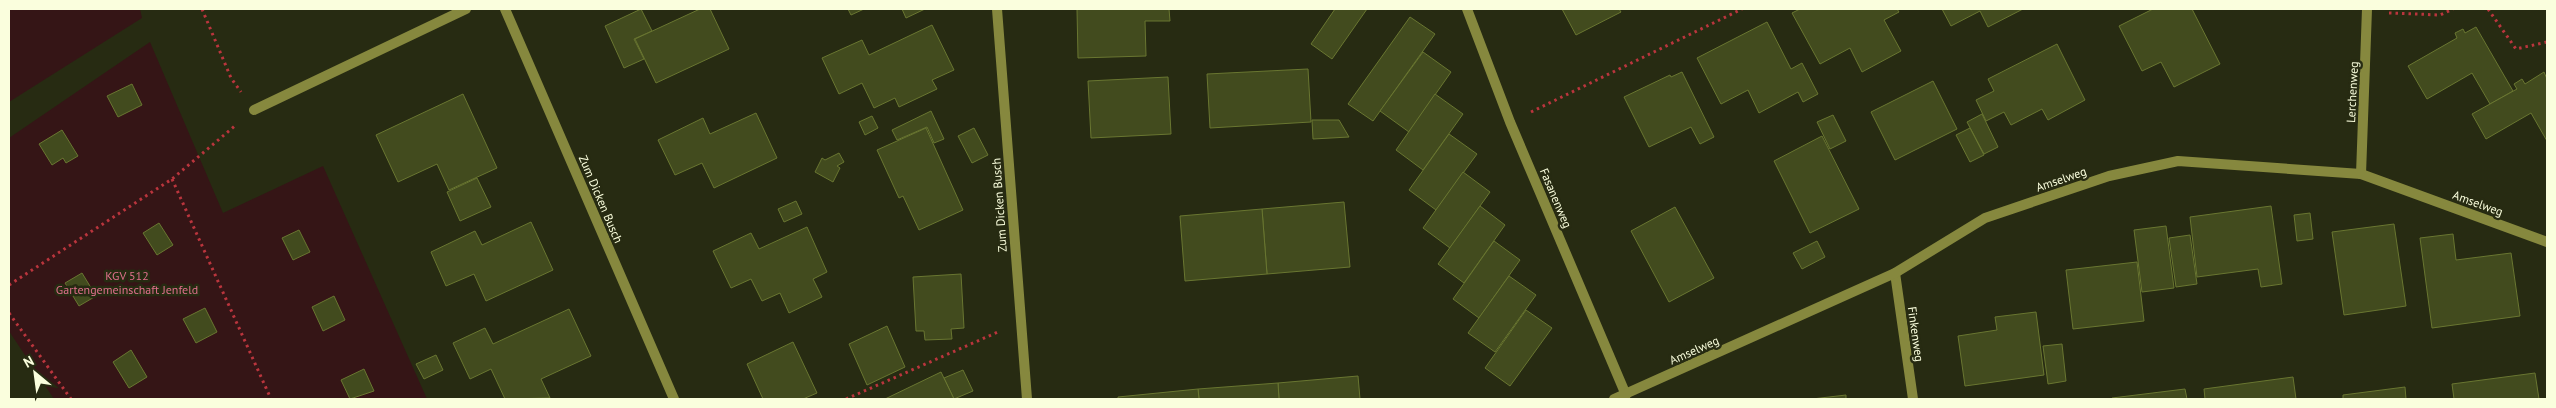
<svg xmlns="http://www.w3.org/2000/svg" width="2556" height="408" font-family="'PT Sans',sans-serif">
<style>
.green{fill:#351516}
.building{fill:#424b1e;stroke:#697631}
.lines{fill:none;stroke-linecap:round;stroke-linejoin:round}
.path{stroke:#ba353d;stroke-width:3;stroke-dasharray:2.5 4;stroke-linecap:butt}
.minor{stroke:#86883e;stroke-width:10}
.labels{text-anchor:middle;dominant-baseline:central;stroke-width:5;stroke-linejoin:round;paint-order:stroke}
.street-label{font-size:12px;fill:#fafedd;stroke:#272b12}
.park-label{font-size:12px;fill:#e0708d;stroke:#272b12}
</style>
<rect width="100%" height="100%" fill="#272b12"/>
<g class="green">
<path d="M9,9H140L142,18L9,102Z"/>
<path d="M150,42L223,213L323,166L427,399H54L9,331V138Z"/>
</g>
<g class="building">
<path d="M641,9L652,31L634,39L644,59L624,68L605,26Z"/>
<path d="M700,9H710L729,49L656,83L635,39Z"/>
<path d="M848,9H864L851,15Z"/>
<path d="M902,9H925L906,18Z"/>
<path d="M1077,9H1169L1170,21H1145L1146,56L1078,58Z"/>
<path d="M1335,9H1367L1332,59L1311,44Z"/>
<path d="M1562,9H1619L1621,12L1576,35Z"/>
<path d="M1800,9H1897L1899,12L1884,20L1901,51L1862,72L1850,48L1820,64L1792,13Z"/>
<path d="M1942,9H2023L1988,27L1980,11L1951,26Z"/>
<path d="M2153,9H2192L2220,64L2174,87L2161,62L2142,71L2119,26Z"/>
<path d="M1410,17L1435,34L1373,121L1348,104Z"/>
<path d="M1767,22L1791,69L1802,63L1818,94L1803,102L1798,92L1759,113L1748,90L1721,104L1697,58Z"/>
<path d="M932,25L954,70L932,80L937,89L899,107L895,98L874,108L862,83L839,94L822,58L862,40L869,55Z"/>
<path d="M2476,27L2513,91L2490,104L2472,73L2427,99L2408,66L2457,38L2455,33L2463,29L2465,33Z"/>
<path d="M2057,44L2085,100L2048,120L2042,109L2011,125L2004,112L1986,121L1976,100L1994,91L1988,79Z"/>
<path d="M1423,52L1451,72L1409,132L1380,111Z"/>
<path d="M1308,69L1311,122L1210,128L1207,74Z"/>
<path d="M1682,72L1714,137L1700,144L1691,127L1649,147L1624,97L1670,75L1671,77Z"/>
<path d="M2544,72L2547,79V141L2531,113L2486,139L2472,114L2517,89L2514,84L2522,79L2525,84Z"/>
<path d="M1168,77L1171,134L1091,138L1088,81Z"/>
<path d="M1933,81L1957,129L1895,160L1871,112Z"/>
<path d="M132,84L142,105L118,117L107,96Z"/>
<path d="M463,94L497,168L449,190L437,164L398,182L376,135Z"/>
<path d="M1435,94L1463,114L1423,170L1396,150Z"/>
<path d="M931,111L944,139L934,143L927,127L897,140L892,130Z"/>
<path d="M756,113L777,158L714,188L702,163L675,175L658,140L703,118L710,134Z"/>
<path d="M1982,114L1998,147L1984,154L1967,122Z"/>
<path d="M1833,115L1846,141L1830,149L1817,122Z"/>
<path d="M872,116L878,128L865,135L859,122Z"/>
<path d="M1312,120H1339L1349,137L1313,139Z"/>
<path d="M926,128L963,210L919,230L903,196L899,198L877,150Z"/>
<path d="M974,128L988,155L972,163L958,136Z"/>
<path d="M1970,128L1984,155L1970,162L1956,135Z"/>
<path d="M62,130L78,156L66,163L63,158L52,165L39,144Z"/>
<path d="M1449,134L1477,154L1436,210L1409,190Z"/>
<path d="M1822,136L1859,209L1810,233L1774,161Z"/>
<path d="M839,153L844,162L837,166L840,168L833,182L815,172L822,158L825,160Z"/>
<path d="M1463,172L1490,192L1450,248L1423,228Z"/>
<path d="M477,178L491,207L460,221L447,192Z"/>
<path d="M796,201L802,214L784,222L778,209Z"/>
<path d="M1344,202L1350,267L1267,274L1262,209Z"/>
<path d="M1480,206L1505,225L1464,283L1438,264Z"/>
<path d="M2271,206L2282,284L2261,287L2258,269L2197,277L2190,217Z"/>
<path d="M1675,207L1714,278L1669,302L1631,231Z"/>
<path d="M1262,209L1267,274L1185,281L1180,216Z"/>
<path d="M2310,213L2313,239L2297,241L2294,215Z"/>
<path d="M531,222L553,270L486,301L474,274L446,286L431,252L475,231L482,245Z"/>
<path d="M159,223L173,245L157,255L143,233Z"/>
<path d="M2394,224L2406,306L2344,315L2332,232Z"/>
<path d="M2166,226L2174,288L2142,292L2134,230Z"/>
<path d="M807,227L827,272L813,279L822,297L789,313L780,293L762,301L751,279L731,288L713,251L751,233L759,249Z"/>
<path d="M299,230L310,252L293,260L282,238Z"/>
<path d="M2453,234L2456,260L2511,253L2520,316L2432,328L2420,238Z"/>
<path d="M2190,235L2197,284L2176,287L2169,238Z"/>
<path d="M1494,241L1520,260L1479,318L1453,299Z"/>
<path d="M1817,241L1825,257L1802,269L1793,253Z"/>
<path d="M2137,262L2144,321L2073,329L2066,270Z"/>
<path d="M82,273L96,296L79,306L65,283Z"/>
<path d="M961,274L964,328L951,329L952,339L925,340L924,331H916L913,277Z"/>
<path d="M1509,276L1536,295L1495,352L1468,333Z"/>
<path d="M334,296L345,320L323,331L312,307Z"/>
<path d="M205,308L217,332L196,343L183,319Z"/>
<path d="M569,309L591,356L541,379L550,398L505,399L491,369L470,379L453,343L485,328L493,344Z"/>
<path d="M1526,310L1552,328L1510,386L1485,368Z"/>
<path d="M2036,312L2044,375L1965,386L1958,336L1997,330L1995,317Z"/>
<path d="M887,326L905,367L867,385L849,344Z"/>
<path d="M793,342L817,393L803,399H763L747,364Z"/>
<path d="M2062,344L2066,381L2048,384L2043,346Z"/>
<path d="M131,350L147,377L129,388L113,362Z"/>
<path d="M436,355L443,370L424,379L416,364Z"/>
<path d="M364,369L374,391L350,399L341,380Z"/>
<path d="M963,370L973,391L954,399L944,378Z"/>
<path d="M941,372L954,399H885Z"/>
<path d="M2535,373L2539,399H2454L2452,384Z"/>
<path d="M1358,376L1360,399H1279L1278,383Z"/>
<path d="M2293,377L2296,399H2205L2204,389Z"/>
<path d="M1278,383L1279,399H1199L1198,389Z"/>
<path d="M2405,387L2406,399H2343V395Z"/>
<path d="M1198,389L1199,399H1118V397Z"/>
<path d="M2185,389L2187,399H2112V398Z"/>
<path d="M1846,395V399H1812Z"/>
</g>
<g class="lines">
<g class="path">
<path d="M202,9L231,78L241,92"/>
<path d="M2488,9L2516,49L2547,42"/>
<path d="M2389,13L2440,15L2453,9"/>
<path d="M1531,112L1742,9"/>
<path d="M172,179L271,399"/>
<path d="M9,285L172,179L236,125"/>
<path d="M9,313L71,399"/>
<path d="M846,399L998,332"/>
</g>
<g class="minor">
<path d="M505,9L674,399"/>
<path d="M997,9L1027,399"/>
<path d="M1467,9L1510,122L1626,395"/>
<path d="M254,110L466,9"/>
<path d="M2361,174L2367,9"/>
<path d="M1895,273L1913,399"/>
<path d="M1614,399L1895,273L1985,218L2109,176L2178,161L2361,174L2547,242"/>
</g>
</g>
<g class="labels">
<g class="street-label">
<text transform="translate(2352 92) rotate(-87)">Lerchenweg</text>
<text transform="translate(2061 179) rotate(-19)">Amselweg</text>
<text transform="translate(1556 198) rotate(67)">Fasanenweg</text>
<text transform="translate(601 199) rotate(67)">Zum Dicken Busch</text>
<text transform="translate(2478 203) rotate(20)">Amselweg</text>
<text transform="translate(999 205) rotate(-94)">Zum Dicken Busch</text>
<text transform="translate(1916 334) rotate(82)">Finkenweg</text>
<text transform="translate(1694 350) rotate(-24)">Amselweg</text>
</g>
<g class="park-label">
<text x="127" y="275">KGV 512<tspan x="127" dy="14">Gartengemeinschaft Jenfeld</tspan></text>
</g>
</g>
<rect width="2556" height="408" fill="none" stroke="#fafedd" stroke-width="20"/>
<g transform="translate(35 373) rotate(331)" stroke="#272b12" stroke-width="4" paint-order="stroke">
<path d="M0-4L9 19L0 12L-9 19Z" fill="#fafedd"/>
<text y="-8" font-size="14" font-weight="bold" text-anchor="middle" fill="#fafedd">N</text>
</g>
</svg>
